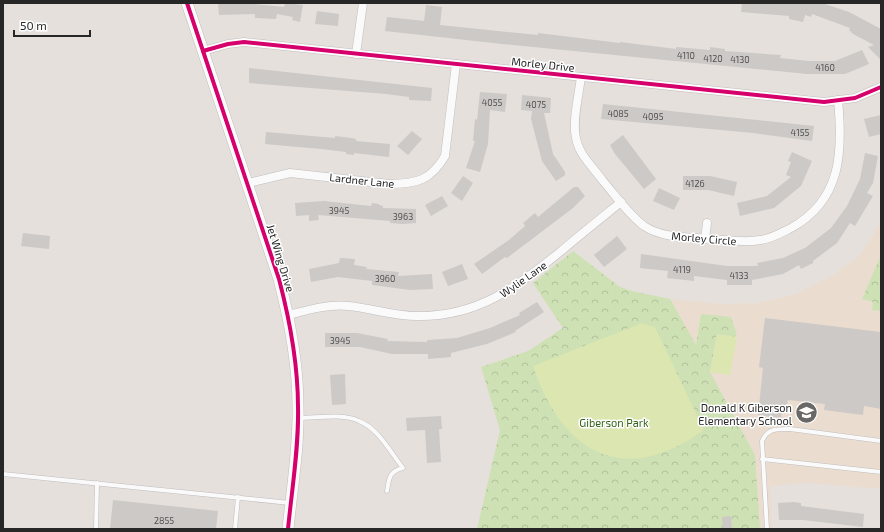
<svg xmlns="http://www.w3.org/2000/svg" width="884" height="532" font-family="'Exo 2',sans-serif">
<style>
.education{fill:#eaddd0}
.park{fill:url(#park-crowns)}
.pitch{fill:#dbe6b1}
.building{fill:#ccc9c6}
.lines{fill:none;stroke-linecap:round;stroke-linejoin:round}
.lane-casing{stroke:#bfbdbe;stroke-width:5}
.street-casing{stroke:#bfbdbe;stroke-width:9}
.secondary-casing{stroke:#bfbdbe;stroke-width:12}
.lane{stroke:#fbfafa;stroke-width:4}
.street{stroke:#fbfafa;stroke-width:8}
.secondary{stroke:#fbfafa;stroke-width:11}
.cycleway-casing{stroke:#fff;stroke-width:6}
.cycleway{stroke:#d6006c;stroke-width:4}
.labels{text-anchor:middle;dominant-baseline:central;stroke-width:3;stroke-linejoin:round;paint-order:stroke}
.number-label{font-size:9px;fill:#515050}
.street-label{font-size:11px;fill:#272727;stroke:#fff}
.poi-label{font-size:11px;fill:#272727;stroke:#fff;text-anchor:end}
.park-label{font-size:11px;fill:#346318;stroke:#fff}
</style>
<defs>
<pattern id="park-crowns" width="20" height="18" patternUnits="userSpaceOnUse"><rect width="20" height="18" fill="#cee1b4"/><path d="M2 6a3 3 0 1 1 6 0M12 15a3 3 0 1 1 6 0" fill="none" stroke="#b1c19b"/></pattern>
</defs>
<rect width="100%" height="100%" fill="#e6e0dc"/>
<path class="education" d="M881,222V489L806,483L770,486L772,529H760L755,455L670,299L723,304L759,303L796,294L830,277L860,255Z"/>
<g class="park">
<path d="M573,251L620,287L632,291L670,299L696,345L701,314L731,317L737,334L734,337L717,334L710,372L755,455L760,529H477L500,430L481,367L528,351L563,328L533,283Z"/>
<path d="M881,255V311L872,310L873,302L862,299Z"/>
</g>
<g class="pitch">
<path d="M642,323L655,327L704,430C696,435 687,442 678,446C604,483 555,434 533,366Z"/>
<path d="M717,334L737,337L730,375L710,372Z"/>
</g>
<g class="building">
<path d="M218,3H245L284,7L285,3L303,5L300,22L292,20L293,17L277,14L276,19L255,18V14L219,15Z"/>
<path d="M742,3H822L849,12L881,29V60L868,47L874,45L853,34L849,30L850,28L812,14L811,17L805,15L803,22L789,19V16L741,12Z"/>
<path d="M426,5L442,7L440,25L538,35V33L620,43V42L676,49V47L710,50V47L725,49V51L781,55L780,58L809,61H835L862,50L869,64L845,74H807L502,44L385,31L387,17L424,21Z"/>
<path d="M317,11L339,14L338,26L315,24Z"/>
<path d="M249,68L432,88L431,101L409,100V97L386,94L249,83Z"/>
<path d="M480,92L507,94L505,112L490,110L488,144L480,172L466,168L475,141H473L475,119L477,120Z"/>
<path d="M522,95L551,98L550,113H544L553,154L565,172V175L556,181L542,161L531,119L532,111L521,110Z"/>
<path d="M603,104L814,126L812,141L753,133L601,119Z"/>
<path d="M881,115V134L869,137L864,119Z"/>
<path d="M412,131L422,139L408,155L397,146Z"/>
<path d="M266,132L335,138V136L351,138L356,139V141L390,144L389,157L354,153V155L346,154V152L321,149L265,144Z"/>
<path d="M623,135L656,179L644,189L615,154L610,145Z"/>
<path d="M792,152L812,161L801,186L774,208L740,216L737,203L767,196L791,177L786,175L791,162L788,161Z"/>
<path d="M865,153L878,156L873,183L867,193L873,196L855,226L850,223L837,243L813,261V263L801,269L799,265L783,274L752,280V285H727V280L694,276V281L667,278L668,271L640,268L641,254L727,266H758L757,263L783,258L805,248L831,228L847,206L860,179Z"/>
<path d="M463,176L473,183L462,201L451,193Z"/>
<path d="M683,176H710L737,182L734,196L708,190H683Z"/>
<path d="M574,187H578L585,196L573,208L507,258L505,257L482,274L474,264L509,240L525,226L523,223L535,213L538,217Z"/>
<path d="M659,188L680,198L674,210L653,201Z"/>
<path d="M442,196L448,206L431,216L425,205Z"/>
<path d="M324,201L371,206L372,203L379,204V205L383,206V208L416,209V223L403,224L390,223V221L318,215L319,220L309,221V215L296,216L295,203Z"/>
<path d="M23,233L50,236L49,249L21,246Z"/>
<path d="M617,236L627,249L604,267L594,255Z"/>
<path d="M340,258L355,259L354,265L367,267L366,269L399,272L398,276L432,274L433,289L410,290L372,285V281L338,277L311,282L309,269L339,263Z"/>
<path d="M462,264L468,279L448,286L442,272Z"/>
<path d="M537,302L544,312L515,331L516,332L487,344L451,353V357L428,359V354H392L360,347H325V333H357L388,339L387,341L427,342V340L457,338L490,328L520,315L519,313Z"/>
<path d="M765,318L881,332V409L864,406L863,415L824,410L825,404L788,400L787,405H783L781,418L758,415L763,368L759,367Z"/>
<path d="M345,374L346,404L332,405L330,375Z"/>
<path d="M441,416L442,429H439L441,462L427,463L425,430L407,431L406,418Z"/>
<path d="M113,500L218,511L216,529H110Z"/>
<path d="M794,502L801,503V506L864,514L863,527L803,520H779L778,503Z"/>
<path d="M731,516L732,529H723L722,517Z"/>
</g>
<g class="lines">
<defs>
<g id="lane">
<path d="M298,418C318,418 341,413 359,421C378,428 391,453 403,468C389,471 389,479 387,491"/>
<path d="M762,459L881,472"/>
<path d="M3,474L290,503"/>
<path d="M96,529L97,483"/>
<path d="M235,529L238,497"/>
<path d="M767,529L762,441C768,428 777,429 790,429L881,441"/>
</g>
<g id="street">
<path d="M203,51L228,44L244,42L824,102L855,98L881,87"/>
<path d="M356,54L363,3"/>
<path d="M581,77C579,94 572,122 576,138C579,155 593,167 603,181C616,196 628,214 644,226C664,239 689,237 711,239C728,240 744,243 760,240C771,239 781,233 791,228C842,200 843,151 838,100"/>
<path d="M248,183L290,173L389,184C417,184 431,180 445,156L456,64"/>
<path d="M705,239L707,223"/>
<path d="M289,315C308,310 328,304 348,306C371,308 393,316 417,316C477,317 515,288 560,252C580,235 600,219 621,202"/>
</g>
<path id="secondary" d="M187,3L279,279C290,321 298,363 298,407C299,447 292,488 288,529"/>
</defs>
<use href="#lane" class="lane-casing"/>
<use href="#street" class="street-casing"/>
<use href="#secondary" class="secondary-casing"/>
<use href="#lane" class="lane"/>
<use href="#street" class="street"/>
<use href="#secondary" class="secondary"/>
<defs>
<g id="cycleway">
<path d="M187,3L279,279C290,321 298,363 298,407C299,447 292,488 288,529"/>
<path d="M203,51L228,44L244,42L824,102L855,98L881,87"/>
</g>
</defs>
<use href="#cycleway" class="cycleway-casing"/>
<use href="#cycleway" class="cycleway"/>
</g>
<defs>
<symbol id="school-disc" viewBox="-11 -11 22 22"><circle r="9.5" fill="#6a6866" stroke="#fff"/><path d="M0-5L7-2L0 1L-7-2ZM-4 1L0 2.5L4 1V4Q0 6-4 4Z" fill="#fff"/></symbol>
</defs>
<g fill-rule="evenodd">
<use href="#school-disc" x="794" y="400" width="25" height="25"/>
</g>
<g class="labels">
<g class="number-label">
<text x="686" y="55">4110</text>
<text x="713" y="58">4120</text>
<text x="740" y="59">4130</text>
<text x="825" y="67">4160</text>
<text x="492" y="102">4055</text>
<text x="536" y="104">4075</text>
<text x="618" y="113">4085</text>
<text x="653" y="116">4095</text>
<text x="800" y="132">4155</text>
<text x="695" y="183">4126</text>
<text x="339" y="210">3945</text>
<text x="403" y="216">3963</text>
<text x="682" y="269">4119</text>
<text x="739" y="275">4133</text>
<text x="385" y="278">3960</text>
<text x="340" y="340">3945</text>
<text x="164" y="520">2855</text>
</g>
<g class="street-label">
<text transform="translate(543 64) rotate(6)">Morley Drive</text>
<text transform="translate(362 180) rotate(6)">Lardner Lane</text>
<text transform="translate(704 238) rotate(5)">Morley Circle</text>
<text transform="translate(281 258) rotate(73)">Jet Wing Drive</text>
<text transform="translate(523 279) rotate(-35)">Wylie Lane</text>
</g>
<g class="poi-label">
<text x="792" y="407">Donald K Giberson<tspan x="792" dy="13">Elementary School</tspan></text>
</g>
<g class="park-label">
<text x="614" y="422">Giberson Park</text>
</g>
</g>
<rect width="884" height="532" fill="none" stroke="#272727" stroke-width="8"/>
<path d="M14 30v6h76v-6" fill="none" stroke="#272727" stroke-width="2"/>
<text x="20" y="30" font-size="12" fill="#272727" stroke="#ffffff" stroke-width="3" paint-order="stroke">50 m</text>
</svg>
